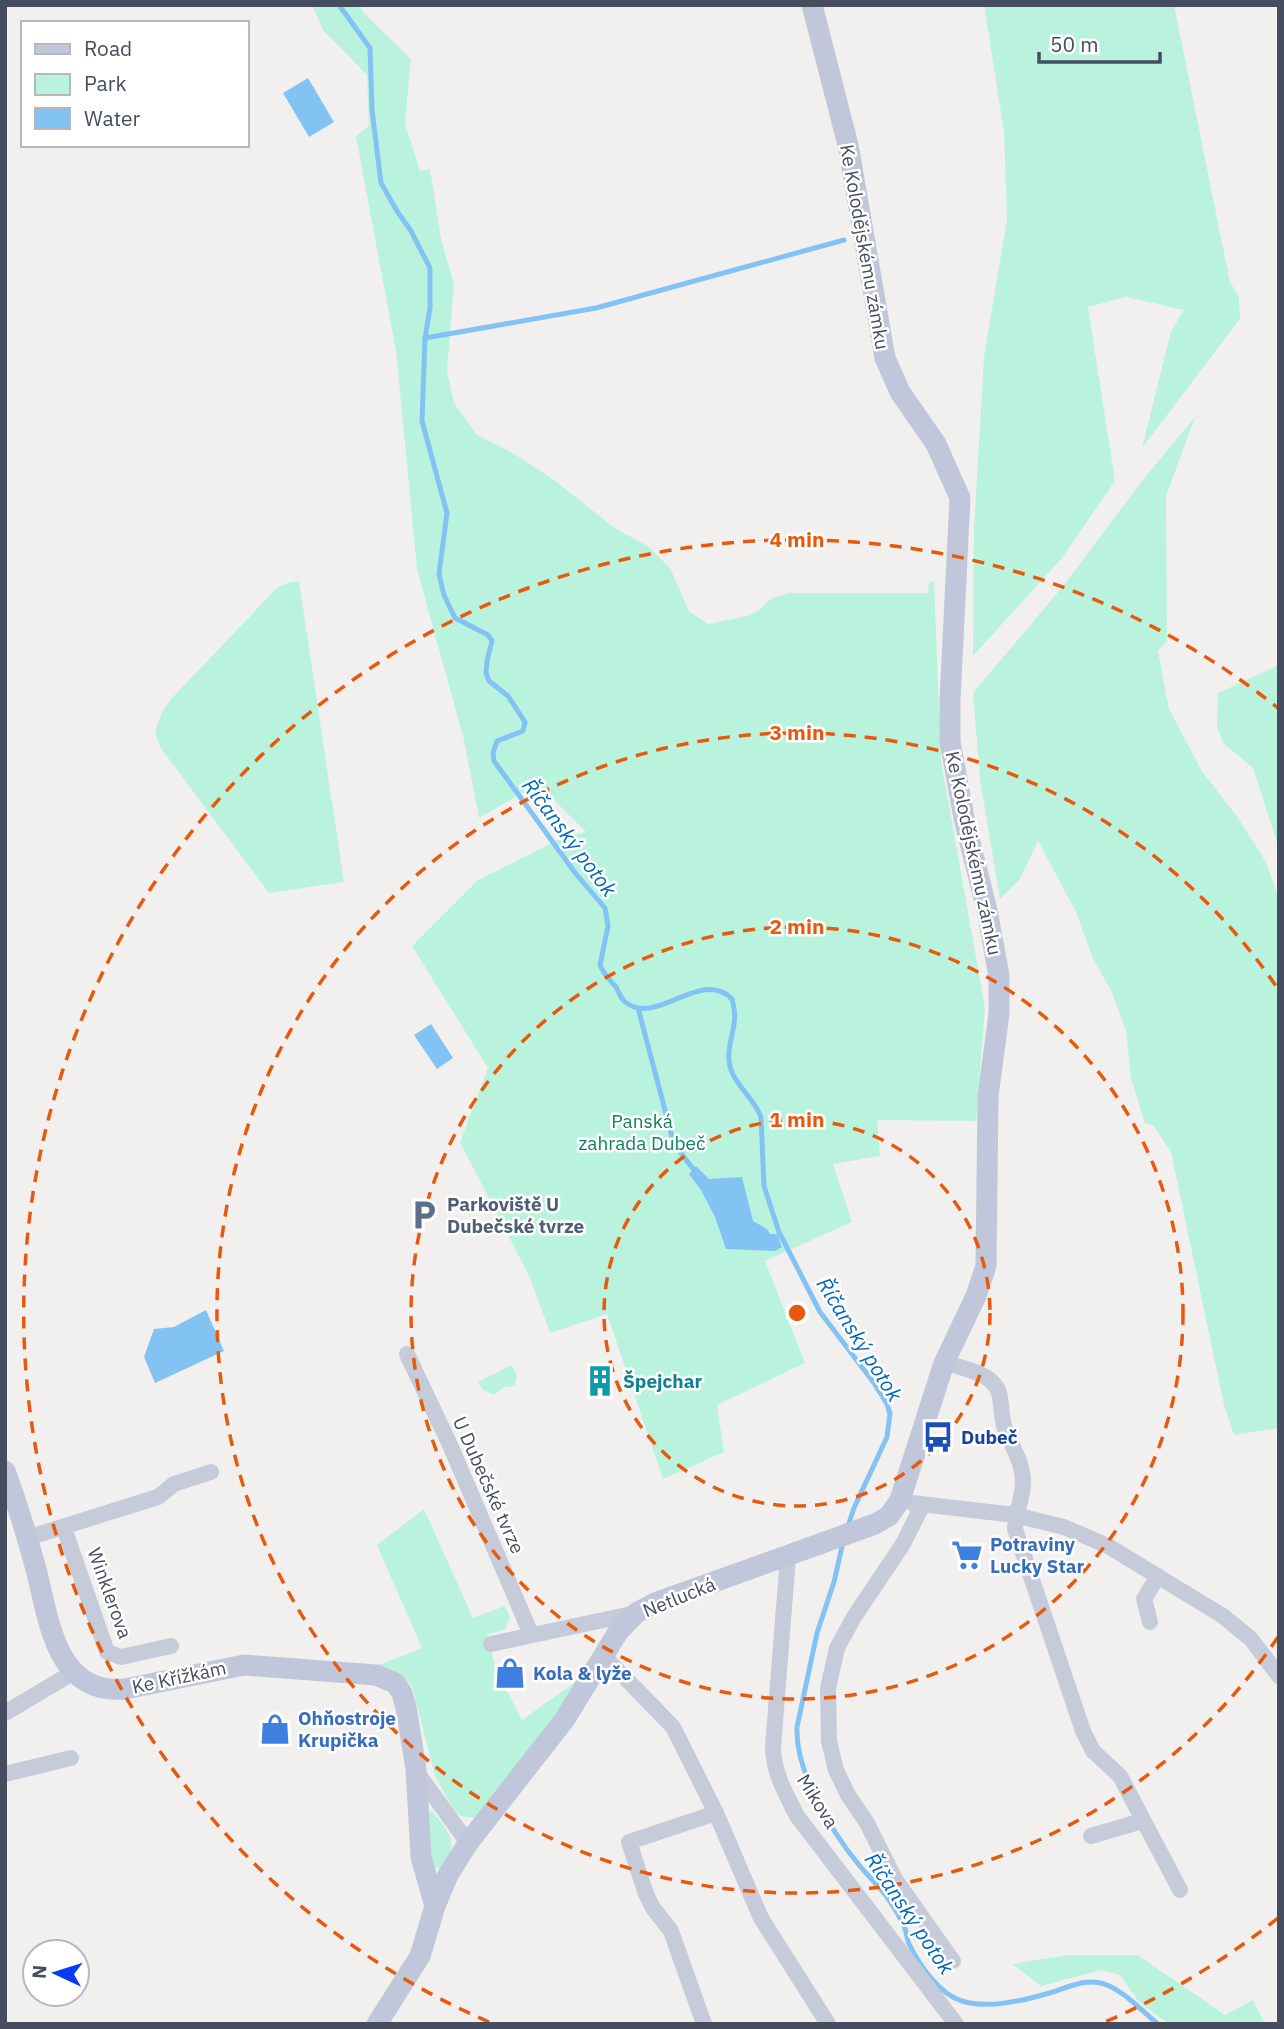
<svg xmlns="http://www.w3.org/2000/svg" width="1284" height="2029" font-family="'IBM Plex Sans',sans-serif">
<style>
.green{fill:#baf3dd}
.water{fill:#83c3f4}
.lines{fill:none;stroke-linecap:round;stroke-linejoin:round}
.stream{stroke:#83c3f4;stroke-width:5}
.street{stroke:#c5cbd8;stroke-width:16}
.secondary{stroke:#c0c7da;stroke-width:21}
.ring{fill:none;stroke:#e8590c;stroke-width:3.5;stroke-dasharray:12 9}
.labels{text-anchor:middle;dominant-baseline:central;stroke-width:5;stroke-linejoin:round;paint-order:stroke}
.street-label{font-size:19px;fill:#464d5e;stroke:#fff}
.park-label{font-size:19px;fill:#0f8162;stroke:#fff}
.service-label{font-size:19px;font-weight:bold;fill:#4e5e75;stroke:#fff;text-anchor:start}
.culture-label{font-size:19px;font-weight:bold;fill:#0d838f;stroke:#fff;text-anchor:start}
.transit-label{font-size:19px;font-weight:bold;fill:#164399;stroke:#fff;text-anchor:start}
.shop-label{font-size:19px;font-weight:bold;fill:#366cbe;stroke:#fff;text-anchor:start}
.water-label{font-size:21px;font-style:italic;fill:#0068b7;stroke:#fff}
.centre{fill:#e8590c;stroke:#fff;stroke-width:3.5}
.ring-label{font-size:21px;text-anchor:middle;font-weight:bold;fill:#e8590c;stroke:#fff;stroke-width:5;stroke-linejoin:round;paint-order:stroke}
</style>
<rect width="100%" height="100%" fill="#f2f0ef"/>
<g class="green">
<path d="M312,5H359L363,12L411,59L405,123L420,171L430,169L441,239L454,284L447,371L454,403L477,435L511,452L553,479L616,529L648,546L670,568L689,611L708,624L748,616L759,610L772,598L789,593H928L929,582L934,581L941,760L985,1008L976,1121L877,1120L880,1156L833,1164L852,1222L765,1261L805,1363L717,1405L724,1452L663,1479L607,1314L550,1333L530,1278L460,1142L488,1068L412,946L478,880L564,837L586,832L538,784L479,818L464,740L417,569L396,351L356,136L369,126L367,75L323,30Z"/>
<path d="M984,5H1174L1230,282L1239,297L1240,319L1142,448L1171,331L1184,310L1126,297L1088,307L1115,481L1062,558L973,656L974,529L984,357L1007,220L1004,132Z"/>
<path d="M1195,417L1166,496L1167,641L1158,651L1169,709L1202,771L1238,818L1266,862L1279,899V1428L1234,1435L1224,1405L1171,1152L1153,1125L1145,1124L1131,1078L1126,1031L1111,990L1093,959L1076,912L1038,841L1020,879L1000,899L980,779L973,693L1064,585L1142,481Z"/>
<path d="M299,581L344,882L269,893L160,747L155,731L162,712L171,699L277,588L287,583Z"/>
<path d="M1279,665V849L1253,768L1224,744L1217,728L1218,693Z"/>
<path d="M512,1365L517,1376L515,1386L504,1387L494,1395L483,1390L478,1382Z"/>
<path d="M424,1509L473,1618L505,1606L510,1617L505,1629L487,1635L497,1672L522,1720L575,1682L577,1683L542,1738L475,1818L460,1816L451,1805L435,1776L412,1686L399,1674L376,1666L422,1648L377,1545Z"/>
<path d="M432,1811C451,1834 460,1843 441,1870L433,1867L426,1815Z"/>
<path d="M1069,1955H1138L1225,2015L1253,2000L1265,2024H1169L1139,2002L1120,1975L1101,1970L1041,1986L1012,1964Z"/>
</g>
<g class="water">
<path d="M308,78L334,122L309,137L283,93Z"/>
<path d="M431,1024L453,1058L437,1069L414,1035Z"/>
<path d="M696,1166L709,1179L742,1177L753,1221L767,1229L770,1234H777L782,1247L775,1251L726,1249L715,1217L701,1190L689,1174Z"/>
<path d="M206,1310L224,1351L155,1383L144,1357L154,1329L174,1327Z"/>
</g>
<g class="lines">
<g class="stream">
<path d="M339,5L370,48L372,110L381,183L397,211L411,231L430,268V308L425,338L422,421L447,513L439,574L444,595L455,618L488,635L492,641L487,661L486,673L489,681L508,696L525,722L523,731L497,741L493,753L494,761L576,874L605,908L608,926L600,965C604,975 610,980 616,987C619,992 620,997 624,1001C655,1029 700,967 732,999C740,1025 727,1039 729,1060C730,1082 754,1097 761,1117L764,1186L779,1232L820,1312L874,1383L887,1404L890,1414L887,1437L854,1508L848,1526"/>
<path d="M425,338L596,308L844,240"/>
<path d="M638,1008L674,1144L697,1174"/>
<path d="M843,1542L834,1582L817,1633L797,1727C795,1771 831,1831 859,1865C869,1877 881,1888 890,1901C895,1910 902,1919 905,1929C907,1934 907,1940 909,1944C920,1966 939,1994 962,2001C987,2009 1021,2001 1046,1994C1066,1989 1086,1976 1107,1985C1126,1993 1142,2011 1158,2024"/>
</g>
<g class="street">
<path d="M407,1354L450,1445L531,1634"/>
<path d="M944,1363C961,1367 994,1374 999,1393C1002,1404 1001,1415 1004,1426C1010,1444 1023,1461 1023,1482C1023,1499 1015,1512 1015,1529L1083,1731L1093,1751L1120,1776L1180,1890"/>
<path d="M912,1503L1015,1515L1064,1527L1108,1546L1223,1616L1251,1639L1279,1676"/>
<path d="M922,1506L903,1544L854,1617L837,1648L828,1688L829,1741L836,1770L848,1795L867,1823L895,1879L953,1961"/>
<path d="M64,1528L107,1652L121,1657L171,1646"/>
<path d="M27,1538L158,1497L174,1484L211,1472"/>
<path d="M788,1557L773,1747C773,1772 786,1794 797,1816L956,2024"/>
<path d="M1150,1622L1144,1599L1158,1576"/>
<path d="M491,1644L636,1613"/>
<path d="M603,1655L673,1727L716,1813L761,1918L828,2024"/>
<path d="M5,1713L74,1672"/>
<path d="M416,1771L468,1843"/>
<path d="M5,1774L71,1758"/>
<path d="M1091,1836L1142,1821"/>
<path d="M704,2024L671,1931L653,1908L646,1894L629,1842L716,1813"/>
</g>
<g class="secondary">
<path d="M5,1471C17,1503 27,1536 36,1569C49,1619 55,1695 125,1689L244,1665L376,1675L395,1683L402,1693L406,1707L416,1769L421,1857L435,1906"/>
<path d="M377,2024L420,1956L435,1906L448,1875L468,1843L565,1719L618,1632L636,1613L655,1603L875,1524L889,1516L900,1500L944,1363L976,1296L986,1266L988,1096L999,1014V976L987,910L965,823L950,742V700L960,498L936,444L900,392L885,358L848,145L812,5"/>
</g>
</g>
<g class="ring">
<circle cx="797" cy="1313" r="193"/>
<circle cx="797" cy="1313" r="386"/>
<path d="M1278 1637A580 580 0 1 1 1278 989"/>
<path d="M1278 1918A773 773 0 0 1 1105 2022M489 2022A773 773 0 1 1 1278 708"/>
</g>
<defs>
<symbol id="parking-bare" viewBox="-9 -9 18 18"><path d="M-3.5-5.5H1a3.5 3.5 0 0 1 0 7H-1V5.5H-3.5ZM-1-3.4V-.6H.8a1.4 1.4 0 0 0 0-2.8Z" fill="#5c6f8a" stroke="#fff" stroke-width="2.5" paint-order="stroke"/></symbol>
<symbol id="building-bare" viewBox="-9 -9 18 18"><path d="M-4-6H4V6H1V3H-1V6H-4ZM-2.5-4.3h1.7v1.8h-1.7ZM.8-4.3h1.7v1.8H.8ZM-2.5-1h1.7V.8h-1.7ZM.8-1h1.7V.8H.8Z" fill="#0f9aa8" stroke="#fff" stroke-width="2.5" paint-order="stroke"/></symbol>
<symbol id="bus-bare" viewBox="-9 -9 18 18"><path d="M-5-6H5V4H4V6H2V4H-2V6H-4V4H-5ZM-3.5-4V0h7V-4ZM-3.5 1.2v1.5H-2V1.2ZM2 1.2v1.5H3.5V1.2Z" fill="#1a4fb4" stroke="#fff" stroke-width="2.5" paint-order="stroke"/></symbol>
<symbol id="supermarket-bare" viewBox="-9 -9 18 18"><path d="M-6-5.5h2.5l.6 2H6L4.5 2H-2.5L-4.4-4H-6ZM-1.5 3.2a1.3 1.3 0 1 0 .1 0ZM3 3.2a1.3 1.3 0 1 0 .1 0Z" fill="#3f7fe0" stroke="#fff" stroke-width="2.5" paint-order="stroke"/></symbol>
<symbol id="shop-bare" viewBox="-9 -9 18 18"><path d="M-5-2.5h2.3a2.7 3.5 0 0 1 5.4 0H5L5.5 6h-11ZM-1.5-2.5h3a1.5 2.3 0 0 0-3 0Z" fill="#3f7fe0" stroke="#fff" stroke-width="2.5" paint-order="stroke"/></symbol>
</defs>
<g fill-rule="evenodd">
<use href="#parking-bare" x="402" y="1193" width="44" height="44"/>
<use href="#building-bare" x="578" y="1359" width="44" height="44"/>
<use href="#bus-bare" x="916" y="1415" width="44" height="44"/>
<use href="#supermarket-bare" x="945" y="1533" width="44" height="44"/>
<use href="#shop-bare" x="488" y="1651" width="44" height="44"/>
<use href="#shop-bare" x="253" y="1707" width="44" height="44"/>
</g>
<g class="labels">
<g class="street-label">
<text transform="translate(865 247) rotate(80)">Ke Kolodějskému zámku</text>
<text transform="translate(974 853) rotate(78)">Ke Kolodějskému zámku</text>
<text transform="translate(489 1485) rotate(66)">U Dubečské tvrze</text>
<text transform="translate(110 1593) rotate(70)">Winklerova</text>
<text transform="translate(679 1597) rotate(-22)">Netlucká</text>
<text transform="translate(179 1677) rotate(-12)">Ke Křížkám</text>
<text transform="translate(818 1801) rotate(58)">Mikova</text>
</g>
<g class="park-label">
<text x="642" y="1121">Panská<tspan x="642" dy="22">zahrada Dubeč</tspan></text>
</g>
<g class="service-label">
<text x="447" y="1204">Parkoviště U<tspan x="447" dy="22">Dubečské tvrze</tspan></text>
</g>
<g class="culture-label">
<text x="623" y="1381">Špejchar</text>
</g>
<g class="transit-label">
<text x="961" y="1437">Dubeč</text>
</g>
<g class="shop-label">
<text x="990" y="1544">Potraviny<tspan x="990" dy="22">Lucky Star</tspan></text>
<text x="533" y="1673">Kola &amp; lyže</text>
<text x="298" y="1718">Ohňostroje<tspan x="298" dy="22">Krupička</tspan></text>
</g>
<g class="water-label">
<text transform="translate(570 837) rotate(53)">Říčanský potok</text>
<text transform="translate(860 1339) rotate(58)">Říčanský potok</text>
<text transform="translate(910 1913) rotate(56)">Říčanský potok</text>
</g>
</g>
<circle cx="797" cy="1313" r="10" class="centre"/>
<g class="ring-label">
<text x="797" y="547">4 min</text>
<text x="797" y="740">3 min</text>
<text x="797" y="934">2 min</text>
<text x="797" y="1127">1 min</text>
</g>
<rect width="1284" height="2029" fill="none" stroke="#464d5e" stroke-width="14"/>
<rect x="21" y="21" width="228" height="126" fill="#ffffff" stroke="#b5b8bf" stroke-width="2"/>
<rect x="35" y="44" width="35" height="10" fill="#c0c7da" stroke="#b5b8bf" stroke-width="2"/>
<text x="84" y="56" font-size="21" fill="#464d5e">Road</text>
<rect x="35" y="74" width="35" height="21" fill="#baf3dd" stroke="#b5b8bf" stroke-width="2"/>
<text x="84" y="91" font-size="21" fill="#464d5e">Park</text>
<rect x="35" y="108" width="35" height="21" fill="#83c3f4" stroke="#b5b8bf" stroke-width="2"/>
<text x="84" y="126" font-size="21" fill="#464d5e">Water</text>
<g transform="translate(56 1973) rotate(274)"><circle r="33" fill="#ffffff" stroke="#b5b8bf" stroke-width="2"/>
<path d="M0-5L12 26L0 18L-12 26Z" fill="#093bf2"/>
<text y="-10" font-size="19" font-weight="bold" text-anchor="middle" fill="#464d5e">N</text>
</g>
<path d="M1039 52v10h121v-10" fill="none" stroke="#464d5e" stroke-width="3.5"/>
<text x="1050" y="52" font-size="21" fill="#464d5e" stroke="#ffffff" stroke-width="5" paint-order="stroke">50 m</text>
</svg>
